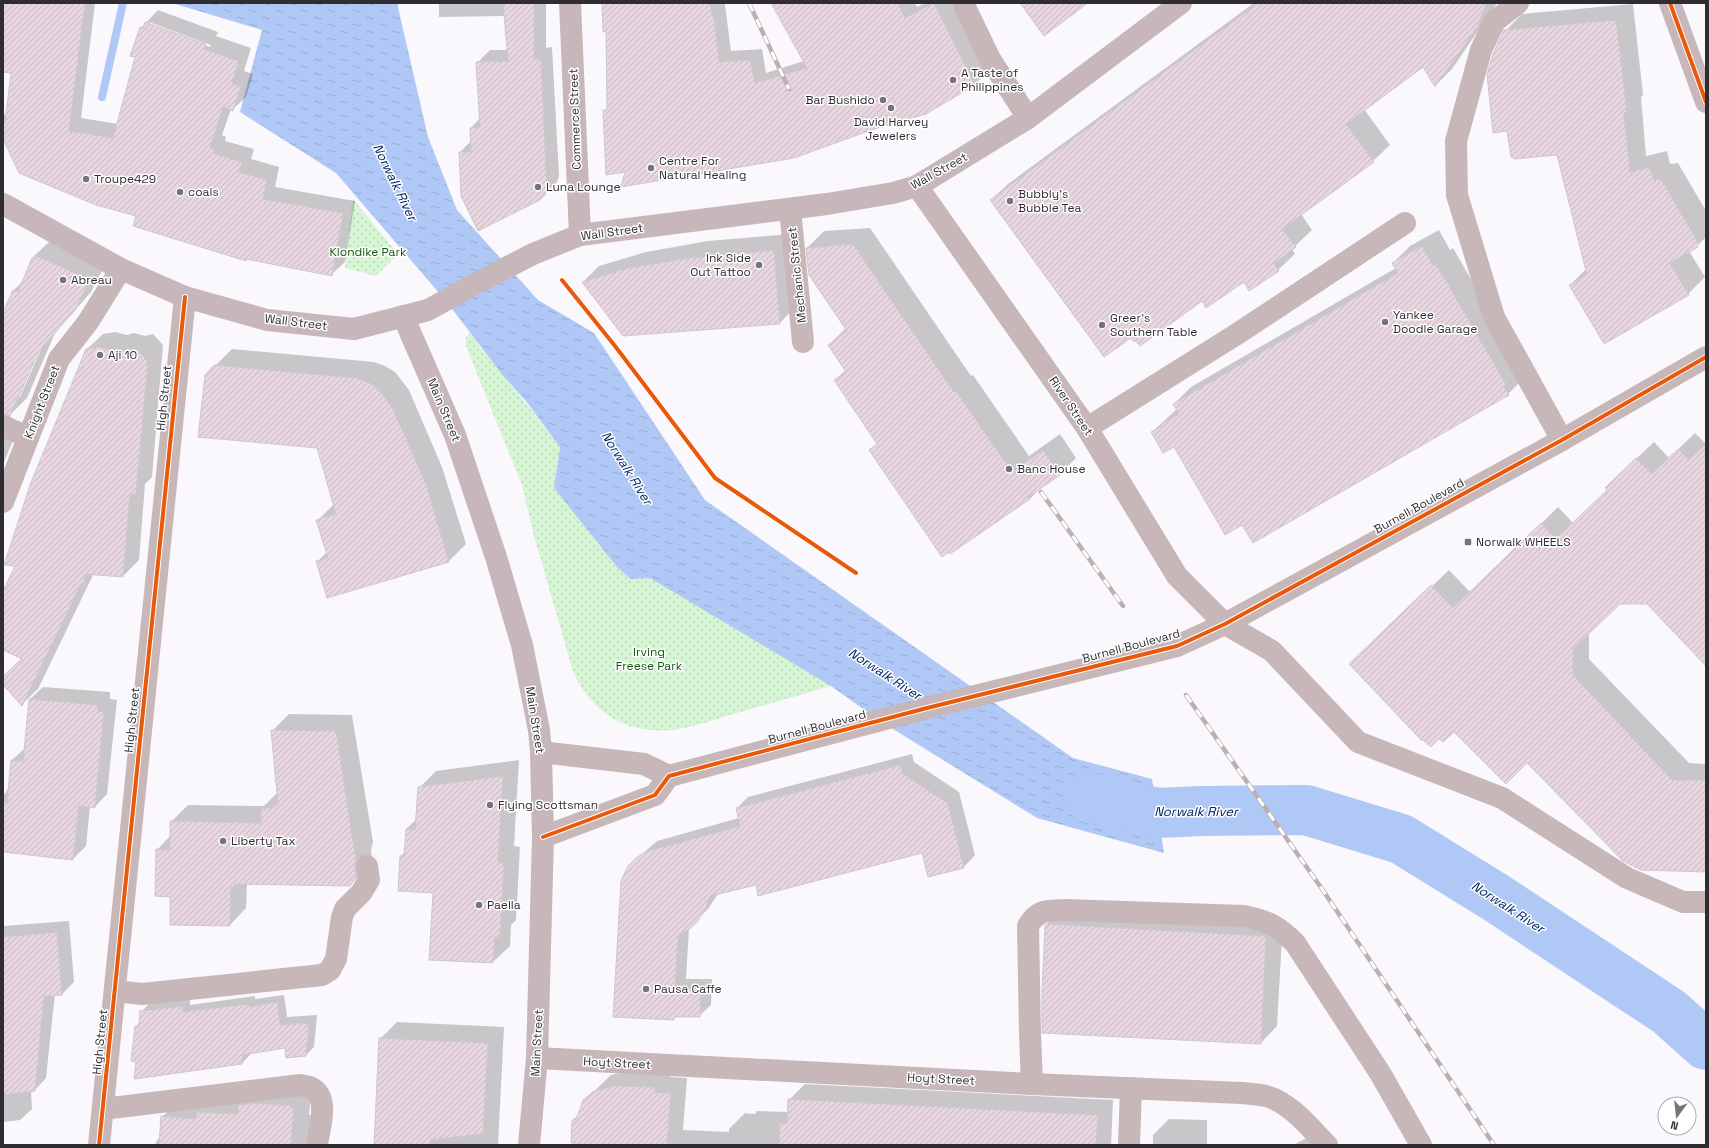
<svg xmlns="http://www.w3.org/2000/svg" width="1709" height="1148" font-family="'Space Grotesk',sans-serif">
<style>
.park{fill:url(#park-dots)}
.water{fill:url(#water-ripples)}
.shadow{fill:#0003;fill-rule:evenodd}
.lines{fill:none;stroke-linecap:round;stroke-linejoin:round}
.stream{stroke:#afc8f5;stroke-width:8}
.river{stroke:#afc8f5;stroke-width:50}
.building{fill:url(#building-hatch);stroke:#ccc9cc}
.minor{stroke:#c8b7b9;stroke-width:22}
.major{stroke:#c7b6ba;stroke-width:22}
.rail-casing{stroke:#bbb1b2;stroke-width:4.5}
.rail{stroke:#fff;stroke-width:3;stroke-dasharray:9;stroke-linecap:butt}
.cycleway-casing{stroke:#fff;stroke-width:6}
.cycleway{stroke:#e8590c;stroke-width:4}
.poi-dot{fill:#767479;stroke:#fff;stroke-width:1.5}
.labels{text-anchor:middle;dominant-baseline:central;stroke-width:3;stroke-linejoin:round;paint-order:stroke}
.poi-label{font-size:12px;fill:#2f2d32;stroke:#fff;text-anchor:start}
.street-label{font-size:12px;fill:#2f2d32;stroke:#fff}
.park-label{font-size:12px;fill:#125812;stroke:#fff}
.water-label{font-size:13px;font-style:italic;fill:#002364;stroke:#fff}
</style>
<defs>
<pattern id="park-dots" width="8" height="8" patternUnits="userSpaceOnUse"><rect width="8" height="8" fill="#d6f5d5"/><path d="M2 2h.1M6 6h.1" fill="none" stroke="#b8d2b7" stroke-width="1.8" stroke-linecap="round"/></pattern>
<pattern id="water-ripples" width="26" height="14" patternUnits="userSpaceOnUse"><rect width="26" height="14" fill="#afc8f5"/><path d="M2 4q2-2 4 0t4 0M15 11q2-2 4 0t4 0" fill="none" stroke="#97acd2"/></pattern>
<pattern id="building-hatch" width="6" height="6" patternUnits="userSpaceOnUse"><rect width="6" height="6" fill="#e7d5e0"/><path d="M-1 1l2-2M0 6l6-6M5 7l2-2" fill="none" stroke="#c6b7c1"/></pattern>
</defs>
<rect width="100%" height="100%" fill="#faf8fc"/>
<g class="park">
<path d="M353,199L398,254L376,276L345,268Z"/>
<path d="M470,333C499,371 531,408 560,447L554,488L617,567L631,579L650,577L831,686C800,695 769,704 737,713C716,719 694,727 672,730C625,734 589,712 572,668L534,536L522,485L466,346V337Z"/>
</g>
<path class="water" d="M172,3H397L428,137L457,210L538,300L594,333L705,500L1073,758L1152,779L1164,853L1037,818L880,721L831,686L650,578L631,579L617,567L554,488L560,447L526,401L505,378L446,301L336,173L240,112L262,30Z"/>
<g class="shadow">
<path d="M4,3H95L81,118L118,124L136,57L141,28L158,10L218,32L216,36L251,48L244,71L253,74L246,97L233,109H231L222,135L226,137L225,141L254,149L251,159L279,167L275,187L355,201L345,262L332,274L138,215L3,137V116L8,111L12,72L3,71ZM149,22L211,45L210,47L149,25Z"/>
<path d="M439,3H546V48L552,47L559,176L557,182L539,199L460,152L471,141V128L480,118L477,63L490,50H508L505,16L439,17Z"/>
<path d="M603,3H723L725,5L731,51L762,49L766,73L804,61L774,3H915L917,7L925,3H951L986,73L975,84L925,113L626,171L604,111L608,107L607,30Z"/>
<path d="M1254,3H1497L1452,69L1436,85L1423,65L1364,109L1390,145L1373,161L1301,214L1312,230L1292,249L1295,254L1278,270L1244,281L1202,300L991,200L1008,184Z"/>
<path d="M1633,4L1643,95L1641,97L1646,156L1667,151L1670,164L1678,163L1706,211V237L1697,246L1689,251L1705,277L1688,294L1570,285L1586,269L1558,154L1505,31L1522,14Z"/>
<path d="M870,228L971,376L973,375L1029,456L1060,434L1076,458L1060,474L1042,486L1030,499L951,553L870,450L878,443L835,380L846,370L829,345L846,328L807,248L824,231Z"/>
<path d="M1439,230L1450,250L1453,248L1523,369L1525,377L1508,394L1243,524L1174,446L1152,432L1177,409L1174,404L1191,387L1396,268L1393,263L1410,246Z"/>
<path d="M790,234L796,306L780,323L583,282L599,266L646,252L708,241Z"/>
<path d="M49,242L106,263L91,292L55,333L27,398L10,415L8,414L19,425L3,465V310L6,308L14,290L24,280L32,258ZM40,346L42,347L20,397H17Z"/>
<path d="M115,332L127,335L134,333L145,336L153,334L163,345L152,477L145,484L139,560L123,576L93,575L38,689L22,704L3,683V677L22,658L3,649V593L16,565L86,350L103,334Z"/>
<path d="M232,349L374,362L385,366L395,372L409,390L442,467L466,544L449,561L328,597L317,562L327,552L318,520L334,504L317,447L206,375Z"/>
<path d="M1695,433L1706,444V665L1647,603H1620L1589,632V659L1689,763L1706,764V871L1527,761L1454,730L1367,648L1449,570L1471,593L1558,507L1573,523L1608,490L1623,471L1654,442L1669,458Z"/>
<path d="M43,687L110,692V699L117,700L107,794L95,807L90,806L86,846L73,859L3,851V796L9,788L12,760L25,748L30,699Z"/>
<path d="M289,714L352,715L373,842L371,850L372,860L368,867L351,884L247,883L246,908L230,925L171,896L157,850L171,835V822L188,805L264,806L278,792L272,731Z"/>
<path d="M912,754L914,762L959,792L975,855L964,867L928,876L922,852L756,884L718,894L708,909L689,928L686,979H712L711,1005L699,1016H677L674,1019L641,855L657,841L739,818L737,808L748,797Z"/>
<path d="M519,760L514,846L520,847L516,920L511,925L510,946L493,962L434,892L401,856L405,852L406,829L417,819L419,788L436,771Z"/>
<path d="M1063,908L1283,920L1277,1026L1261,1043L1046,925Z"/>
<path d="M69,921L74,982L62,994H55L46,1078L35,1090L31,1091L32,1109L20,1120L3,1122V926Z"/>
<path d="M284,995L287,1017L317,1015L314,1047L306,1055L286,1047L250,1052V1055L242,1063L137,1061L136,1026L141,1021V1012L149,1004L190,998V1005L255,996V999Z"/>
<path d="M397,1022L504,1027L498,1145H375L380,1039Z"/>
<path d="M630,1071L670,1072V1077L687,1078L683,1130L729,1132V1129L745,1113L755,1114L757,1111L788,1112L789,1100L805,1084L1113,1100L1111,1145H576L573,1120L579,1114L584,1101L611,1075Z"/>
<path d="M311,1093L309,1115H311L308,1145H155L156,1142L160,1137L162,1117L179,1100Z"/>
<path d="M1169,1119L1207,1120V1145H1153V1135Z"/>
<path d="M1311,1135L1317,1145H1294Z"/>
</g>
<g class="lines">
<path class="stream" d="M102,97L123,3"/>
<path class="river" d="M1090,798L1158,813L1201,811L1306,810L1401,839L1495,897L1669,1012L1706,1045"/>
</g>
<g class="building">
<path d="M3,3H85L69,131L113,138L135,57L130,56L140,27L143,28L145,22L206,44L204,49L239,61L232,83L241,87L233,111L223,107L210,148L214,149L213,153L242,162L239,172L267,180L263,199L343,213L332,276L246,259V261L133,226L136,216L96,205L19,173L3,139V123H5L11,73L3,72Z"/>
<path d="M503,3H534V59H541L547,189L545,195L540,200L478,231L461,196L459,152H471L470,128L480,127L476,62L508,61Z"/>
<path d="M602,3H710L712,16H714L719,62L750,60L755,83L807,68L771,3H898L905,18L934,3L975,85L926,114L874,129L794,158L621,187L625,172L606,175L603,110H607L606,31L603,32Z"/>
<path d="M1020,3H1088L1044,36Z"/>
<path d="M1258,3H1486L1478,26L1435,87L1423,67L1346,124L1374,162L1282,229L1296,247L1274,263L1279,271L1249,291L1244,282L1206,308L1202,301L1140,346L1135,340L1134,342L1131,338L1104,357L990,200Z"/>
<path d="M1616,20L1627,112L1624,113L1630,172L1650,167L1654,180L1661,179L1699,244L1697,246L1698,247L1670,263L1689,295L1604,344L1569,285L1587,275L1557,155L1514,159L1513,157H1511L1507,131L1493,133L1487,74L1493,54L1504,30Z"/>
<path d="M853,244L954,392L956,391L1012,472L1043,450L1060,475L1028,497L1030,499L950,554L949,552L942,557L869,450L877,444L834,380L846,372L828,345L847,331L809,275L806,248Z"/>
<path d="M1422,246L1433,266L1436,264L1507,386L1504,387L1509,395L1253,543L1242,525L1225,535L1174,447L1163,453L1151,432L1162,426L1161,424L1179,414L1173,404L1398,273L1392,263Z"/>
<path d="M774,250L780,324L623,336L582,282L628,268L690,258Z"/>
<path d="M35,255L90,280L75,310L39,351L10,416L3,414V312L13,290L18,292L32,258L33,259Z"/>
<path d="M99,347L111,350L117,349L129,352L137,349L148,362L136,494H130L123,577L85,574L84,585L81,584L22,706L3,685V676L22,659L3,650V591L15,566L4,565L30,485L86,349Z"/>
<path d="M214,365L357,378L368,382L378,389L392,407L426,484L449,562L327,598L316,561L328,558L316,520L336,514L317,448L198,437L205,375Z"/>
<path d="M1706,444V666L1647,604H1620L1573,649V675L1672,780H1706V872L1641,870L1623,861L1527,763L1506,784L1454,732L1443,742L1439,739L1431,747L1423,740L1422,741L1349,664L1431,585L1453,608L1541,523L1556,539L1607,490L1605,488L1636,458L1652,474L1678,449L1689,460Z"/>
<path d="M29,699L98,705V711L104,712L95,808L79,806L73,860L3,852V802H7L11,760L23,761Z"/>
<path d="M271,730L336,731L356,860L355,867L356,877L350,886L234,884V887H231L230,926L170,925V897L155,896L156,849L170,850V821L261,823V808H272V805H278Z"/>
<path d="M900,765L903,774L948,803L964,868L928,877L922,853L758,896L756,885L710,896L705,910L697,922L691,928L678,936L675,990L701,991L700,1017H674V1020L613,1017L621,881L628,866L636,858L645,852L740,826L736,808Z"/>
<path d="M503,776L498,863H504L500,938L495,937L493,963L429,960L433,893L398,891L400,856H404L406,829L415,830L418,787Z"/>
<path d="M1047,924L1266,936L1261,1044L1042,1033V992L1045,925Z"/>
<path d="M57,932L62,995L44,996L35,1091L3,1095V937Z"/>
<path d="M277,1002L280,1025L309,1023L306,1056L286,1058L285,1048L243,1055L242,1064L134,1079L136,1062L131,1061L135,1026H139L140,1011L183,1006L182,1012L248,1004L247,1007Z"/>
<path d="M379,1038L488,1043L483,1134L430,1140L431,1145H374Z"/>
<path d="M614,1086L655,1087L654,1092L671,1093L667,1145H574L575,1143H571L572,1120H576L583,1100L594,1091Z"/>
<path d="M788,1099L1098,1115L1096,1145H779L780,1123H787Z"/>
<path d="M257,1103L292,1106V1109H294L291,1145H159L161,1116L196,1119L197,1112L238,1114V1105Z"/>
</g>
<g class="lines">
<g class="minor">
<path d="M963,3L990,59L1028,118"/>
<path d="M1518,3L1495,21L1481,50L1456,141L1457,195L1494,317L1562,440"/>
<path d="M917,186L1087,428L1177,576L1225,624L1272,651L1358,742L1502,798L1627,878L1683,902H1706"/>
<path d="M790,209L803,342"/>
<path d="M3,426L28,437"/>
<path d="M1087,428L1237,334L1405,223"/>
<path d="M3,502L59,359L88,322L121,269"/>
<path d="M541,752L644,764L669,776"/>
<path d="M543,837L655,795L669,776L927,708L1177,646L1225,624L1267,601L1562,440L1706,357"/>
<path d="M115,991L142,994L322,975L330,970L336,959L342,917L345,909L361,893L369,880L367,866"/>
<path d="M537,1058L1032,1084L1241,1093C1250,1094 1258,1094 1266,1096C1291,1103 1310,1128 1327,1145"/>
<path d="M1032,1084L1030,1034L1028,926C1038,909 1047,911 1065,910L1244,916C1268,921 1278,926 1295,943L1380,1073L1421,1145"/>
<path d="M103,1109L300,1085C303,1086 309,1086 312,1088C330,1098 319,1129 317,1145"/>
<path d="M99,1145L185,297"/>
<path d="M1129,1145L1131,1088"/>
</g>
<g class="major">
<path d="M570,3L580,235"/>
<path d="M1670,3L1706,102"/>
<path d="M3,204L121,269L185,297L267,320L354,329L428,310L473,285L533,254L580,235L827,204L893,193L917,186L1028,118L1181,3"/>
<path d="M403,316L455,435L496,557L522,645L539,730L541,752L543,837L537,1058L529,1145"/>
</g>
<defs>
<g id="rail">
<path d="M749,3L789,89"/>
<path d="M1041,492L1123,606"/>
<path d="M1186,695L1322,889L1494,1145"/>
</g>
</defs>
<use href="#rail" class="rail-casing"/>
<use href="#rail" class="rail"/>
<defs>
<g id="cycleway">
<path d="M1670,3L1706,102"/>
<path d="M562,280L615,346L715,478L856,573"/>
<path d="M543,837L655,795L669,776L927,708L1177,646L1225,624L1267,601L1562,440L1706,357"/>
<path d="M99,1145L185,297"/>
</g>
</defs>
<use href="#cycleway" class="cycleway-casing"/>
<use href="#cycleway" class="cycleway"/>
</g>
<g class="poi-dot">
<circle cx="953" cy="80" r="4"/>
<circle cx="883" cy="100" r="4"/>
<circle cx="891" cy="108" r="4"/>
<circle cx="651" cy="168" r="4"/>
<circle cx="86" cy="179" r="4"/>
<circle cx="538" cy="187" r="4"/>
<circle cx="180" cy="192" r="4"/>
<circle cx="1010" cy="201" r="4"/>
<circle cx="759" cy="265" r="4"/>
<circle cx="63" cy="280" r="4"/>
<circle cx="1385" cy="322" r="4"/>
<circle cx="1102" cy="325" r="4"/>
<circle cx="100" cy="355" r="4"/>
<circle cx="1009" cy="469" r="4"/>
<rect x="1464" y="538" width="8" height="8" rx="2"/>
<circle cx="490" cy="805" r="4"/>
<circle cx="223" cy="841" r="4"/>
<circle cx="479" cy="905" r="4"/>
<circle cx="646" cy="989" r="4"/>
</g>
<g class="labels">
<g class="poi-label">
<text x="961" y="73">A Taste of<tspan x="961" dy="14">Philippines</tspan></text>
<text x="875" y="100" text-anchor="end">Bar Bushido</text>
<text x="891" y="122" text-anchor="middle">David Harvey<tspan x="891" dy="14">Jewelers</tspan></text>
<text x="659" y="161">Centre For<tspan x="659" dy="14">Natural Healing</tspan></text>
<text x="94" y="179">Troupe429</text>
<text x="546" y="187">Luna Lounge</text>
<text x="188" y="192">coals</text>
<text x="1018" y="194">Bubbly's<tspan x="1018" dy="14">Bubble Tea</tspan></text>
<text x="751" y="258" text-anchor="end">Ink Side<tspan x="751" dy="14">Out Tattoo</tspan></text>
<text x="71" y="280">Abreau</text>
<text x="1393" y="315">Yankee<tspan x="1393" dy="14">Doodle Garage</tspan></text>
<text x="1110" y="318">Greer’s<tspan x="1110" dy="14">Southern Table</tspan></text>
<text x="108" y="355">Aji 10</text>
<text x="1017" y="469">Banc House</text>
<text x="1476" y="542">Norwalk WHEELS</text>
<text x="498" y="805">Flying Scottsman</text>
<text x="231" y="841">Liberty Tax</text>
<text x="487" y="905">Paella</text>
<text x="654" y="989">Pausa Caffe</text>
</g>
<g class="street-label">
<text transform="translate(575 119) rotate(-92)">Commerce Street</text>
<text transform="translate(939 171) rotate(-29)">Wall Street</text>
<text transform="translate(612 232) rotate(-8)">Wall Street</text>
<text transform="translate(797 275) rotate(-96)">Mechanic Street</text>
<text transform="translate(296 322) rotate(7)">Wall Street</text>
<text transform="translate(164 398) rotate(-84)">High Street</text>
<text transform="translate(42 402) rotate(-69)">Knight Street</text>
<text transform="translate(1071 406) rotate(56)">River Street</text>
<text transform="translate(444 410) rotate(67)">Main Street</text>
<text transform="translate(1419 506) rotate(-29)">Burnell Boulevard</text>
<text transform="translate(1131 646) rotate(-15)">Burnell Boulevard</text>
<text transform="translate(132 720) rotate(-84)">High Street</text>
<text transform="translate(535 720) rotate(81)">Main Street</text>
<text transform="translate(817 727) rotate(-15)">Burnell Boulevard</text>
<text transform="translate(100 1042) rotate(-84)">High Street</text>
<text transform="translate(537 1043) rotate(-87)">Main Street</text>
<text transform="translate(617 1063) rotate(3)">Hoyt Street</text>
<text transform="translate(941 1079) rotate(3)">Hoyt Street</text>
</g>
<g class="park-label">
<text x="368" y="252">Klondike Park</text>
<text x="649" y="652">Irving<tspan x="649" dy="14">Freese Park</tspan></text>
</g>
<g class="water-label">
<text transform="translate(395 182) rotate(64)">Norwalk River</text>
<text transform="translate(627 468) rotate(58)">Norwalk River</text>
<text transform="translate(885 674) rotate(33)">Norwalk River</text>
<text x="1196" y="811">Norwalk River</text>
<text transform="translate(1508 907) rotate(33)">Norwalk River</text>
</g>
</g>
<rect width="1709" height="1148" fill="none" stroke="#2f2d32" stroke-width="8"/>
<g transform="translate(1677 1116) rotate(195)"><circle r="19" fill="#ffffff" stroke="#acabad"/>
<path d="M0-3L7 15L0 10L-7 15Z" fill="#767479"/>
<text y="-6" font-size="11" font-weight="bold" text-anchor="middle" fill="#2f2d32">N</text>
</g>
</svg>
